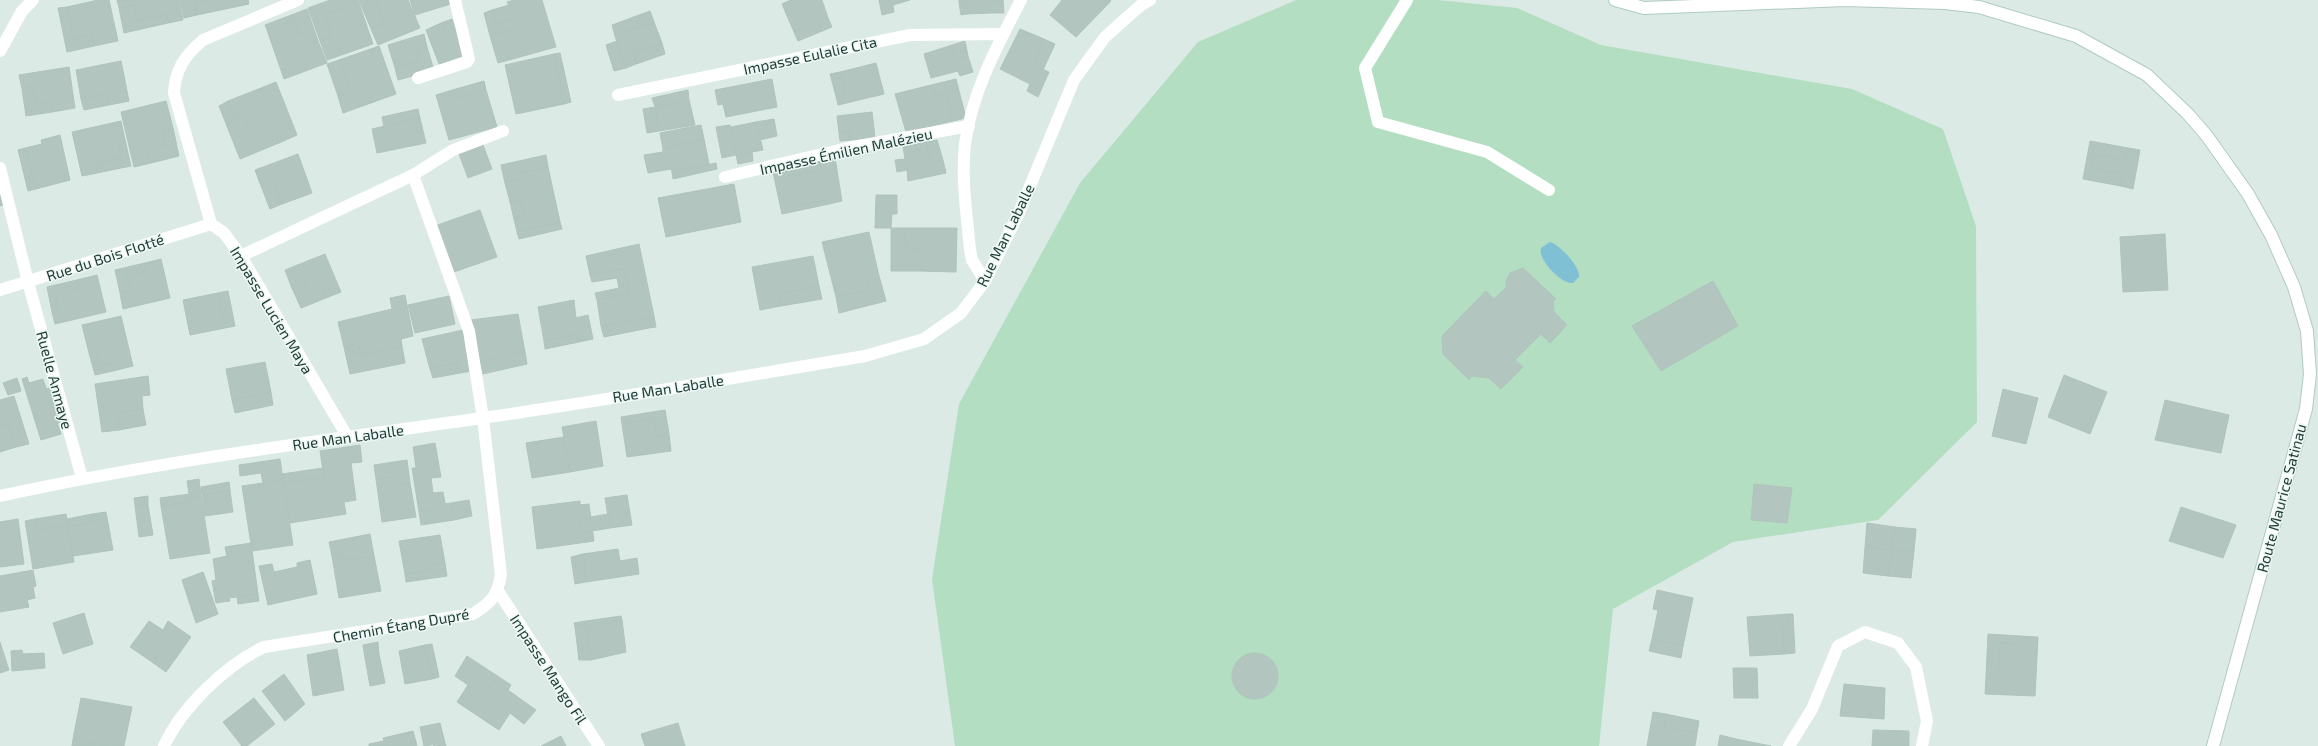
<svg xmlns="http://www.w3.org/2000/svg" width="2318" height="746" font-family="'Exo 2',sans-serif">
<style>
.green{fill:#b3dec2}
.water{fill:#7fc0d5}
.building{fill:#b2c5be;stroke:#afc4bd}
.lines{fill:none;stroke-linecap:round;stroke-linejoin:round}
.secondary-casing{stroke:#afcbc3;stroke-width:14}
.minor{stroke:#fff;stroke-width:12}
.secondary{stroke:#fff;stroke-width:12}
.labels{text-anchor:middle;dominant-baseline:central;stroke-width:3;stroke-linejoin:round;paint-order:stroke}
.street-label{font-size:15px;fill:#1d3a35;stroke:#edf7f3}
</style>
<rect width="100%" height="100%" fill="#dceae5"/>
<path class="green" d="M1296,0H1438L1517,8L1601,45L1852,89L1943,129L1976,226L1977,422L1878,520L1733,542L1613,609L1599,746H955L932,579L959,404L1080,183L1198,42Z"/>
<path class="water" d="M1550,242C1560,245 1580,266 1579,277L1573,283C1562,285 1537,259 1541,248Z"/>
<g class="building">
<path d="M98,0H109L118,41L94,46L92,35L73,39L67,7Z"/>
<path d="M117,0H179L183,20L168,23L166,15L137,20L134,5L119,8Z"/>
<path d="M180,0H208L195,3L197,15L184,18Z"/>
<path d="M208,0H248L249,4L197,15L195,3Z"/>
<path d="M330,0H340L343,8L324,15L331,37L320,41L308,8Z"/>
<path d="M340,0H358L373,44L327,60L320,41L331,37L324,15L343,8Z"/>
<path d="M359,0H376L385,23L371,29Z"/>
<path d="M376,0H408L420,28L378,45L371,29L385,23Z"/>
<path d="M410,0H453L454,3L415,15Z"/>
<path d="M514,0H542L556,47L498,63L490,36L517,28L514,18L496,24L492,10L509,5L507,2Z"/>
<path d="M791,0H822L828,18L794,32L782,4Z"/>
<path d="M879,0H892L894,12L882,15Z"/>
<path d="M892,0H910L893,5Z"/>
<path d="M959,0H996V2L991,3V13L967,14V2L959,3Z"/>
<path d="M996,0H1003L1004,13H991V3L996,2Z"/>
<path d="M1062,0H1110L1111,1L1076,37L1050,15Z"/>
<path d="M967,2V14L961,15L959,3Z"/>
<path d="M134,5L137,20L166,15L168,23L124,33L119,8Z"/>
<path d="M67,7L73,39L92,35L94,46L67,52L58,8Z"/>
<path d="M307,9L318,41L309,44L305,32L299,34L294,20L267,30L265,25Z"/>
<path d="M492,10L496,24L514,18L517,28L490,36L484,13Z"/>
<path d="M650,11L654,22L615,36L612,25Z"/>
<path d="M828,18L832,27L798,41L794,32Z"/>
<path d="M452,19L457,33L446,37L441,23Z"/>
<path d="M294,20L299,34L305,32L309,44L318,41L327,63L284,79L267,30Z"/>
<path d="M654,22L662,43L634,53L636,64L626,68L615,36Z"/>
<path d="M441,23L446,37L457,33L465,55L439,64L426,30Z"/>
<path d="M1020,29L1044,39L1033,65L1049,72L1038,97L1027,91L1030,84L1000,69Z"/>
<path d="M424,34L427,47L416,50L419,61L395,68L388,45Z"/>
<path d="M1044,39L1055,44L1043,70L1033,65Z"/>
<path d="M617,41L626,68L614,71L606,45Z"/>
<path d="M965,41L968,56L956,60L952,45Z"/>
<path d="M662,43L665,54L636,64L634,53Z"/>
<path d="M952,45L956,60L968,56L973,72L960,76L958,71L931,78L924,54Z"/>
<path d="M379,46L396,94L343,113L338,96L350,92L339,60Z"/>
<path d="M427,47L434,70L398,80L395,68L419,61L416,50Z"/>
<path d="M560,53L571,102L564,104L554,54Z"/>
<path d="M554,54L564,104L516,114L505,65Z"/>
<path d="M339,60L350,92L338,96L327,64Z"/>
<path d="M121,61L129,101L109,105L107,94L81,99L76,70Z"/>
<path d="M876,63L884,94L838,105L836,96L845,93L840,72Z"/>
<path d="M69,67L75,108L52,112L50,102L36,104L33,87L22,89L19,75Z"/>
<path d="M840,72L845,93L836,96L830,74Z"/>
<path d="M772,79L777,107L726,117L723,104L718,105L715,90Z"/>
<path d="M956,79L966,118L953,121L946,94L935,96L931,85Z"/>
<path d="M484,81L486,90L452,100L449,91Z"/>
<path d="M276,82L297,135L279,143L275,133L254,141L244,115L235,119L228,101Z"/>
<path d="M931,85L935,96L946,94L953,121L906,132L895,94Z"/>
<path d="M33,87L36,104L50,102L52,112L26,116L22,89Z"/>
<path d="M486,90L497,127L449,140L436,95L449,91L452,100Z"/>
<path d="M688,90L689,100L655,107L652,98Z"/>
<path d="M107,94L109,105L84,110L81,99Z"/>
<path d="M689,100L695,125L659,131L655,107Z"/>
<path d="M166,101L173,128L163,131L166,145L147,149L151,163L134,167L121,112Z"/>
<path d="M228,101L235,119L244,115L254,141L275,133L279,143L240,159L219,106Z"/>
<path d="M655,107L659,131L647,133L643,109Z"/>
<path d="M418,109L420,118L384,127L382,117Z"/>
<path d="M872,112L875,137L851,140L850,132L839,133L837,116Z"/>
<path d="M420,118L426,143L377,153L372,129Z"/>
<path d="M774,119L777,136L760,140L756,122Z"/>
<path d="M121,121L126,144L118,145L121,158L96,164L97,173L82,176L72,132Z"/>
<path d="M756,122L763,150L736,155L731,127Z"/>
<path d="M701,125L704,139L663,149L660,133Z"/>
<path d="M730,125L736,155L722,158L716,127Z"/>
<path d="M173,128L179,156L151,163L147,149L166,145L163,131Z"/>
<path d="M850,132L851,140L840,141L839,133Z"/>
<path d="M60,135L70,180L36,189L25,148L42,144L41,140Z"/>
<path d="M704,139L709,164L672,172L671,169L648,173L644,155L663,152V149Z"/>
<path d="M937,140L943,160L931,164L926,142Z"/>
<path d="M2090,141L2128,148L2126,160L2093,154L2091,168L2124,174L2121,186L2083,179Z"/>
<path d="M926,142L931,164L943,160L946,173L908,181L907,170L897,172L895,160L905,159L903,147Z"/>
<path d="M126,144L131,166L97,173L96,164L121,158L118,145Z"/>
<path d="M483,145L492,169L468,178L459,154Z"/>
<path d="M25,148L36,189L28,191L18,150Z"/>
<path d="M2128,148L2140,150L2133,189L2121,186L2124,174L2091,168L2093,154L2126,160Z"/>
<path d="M752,152L753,161L738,164L736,155Z"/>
<path d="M298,154L312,193L282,204L274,182L261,186L255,170Z"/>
<path d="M546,155L548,167L520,173L521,179L505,183L501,165Z"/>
<path d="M835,158L842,201L829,204L828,200L796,206V211L782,214L773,172L788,169L789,176L821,170L820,161Z"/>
<path d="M820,161L821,170L789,176L788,169Z"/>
<path d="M716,163L717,169L673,179L672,172Z"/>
<path d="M548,167L560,222L517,232L514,219L525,216L521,200L510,202L505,183L521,179L520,173Z"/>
<path d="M274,182L282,204L270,209L261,186Z"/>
<path d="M734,184L741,222L666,237L658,198Z"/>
<path d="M0,195L3,205L0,206Z"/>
<path d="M876,195H897V214H892L891,228H875Z"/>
<path d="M521,200L525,216L514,219L510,202Z"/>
<path d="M828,200L829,204L796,211V206Z"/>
<path d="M480,210L497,257L451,273L435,226Z"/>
<path d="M560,222L562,229L519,239L517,232Z"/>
<path d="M891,228H905L906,248L920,249V271H891Z"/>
<path d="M905,228H957L956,272L920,271V249L906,248Z"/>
<path d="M869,232L878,272L866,276L869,290L836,297L822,242Z"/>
<path d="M2165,234L2168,290L2123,292L2120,237Z"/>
<path d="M639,244L654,316L601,326L597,300L629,293L624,269L590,275L586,256Z"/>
<path d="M325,254L341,292L326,298L322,288L309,293L304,281L291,286L285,270Z"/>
<path d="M813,256L819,286L779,294L781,306L760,310L752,267Z"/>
<path d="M161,259L170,298L123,309L120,293L130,291L126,276L147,271L145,263Z"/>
<path d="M145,263L147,271L126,276L130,291L120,293L115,270Z"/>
<path d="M1523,268L1556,299L1553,302L1554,312L1567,325L1550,343L1541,334L1515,360L1523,367L1501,389L1489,378L1472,376L1469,380L1443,354L1442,336L1486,291L1494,299L1506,288V281L1510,273Z"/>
<path d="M624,269L629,293L597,300L595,293L619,288L617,278L592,282L590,275Z"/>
<path d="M878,272L886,301L839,313L836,297L869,290L866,276Z"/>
<path d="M97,275L106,312L55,324L52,312L59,310L55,294L79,288L77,280Z"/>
<path d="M77,280L79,288L55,294L59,310L52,312L47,287Z"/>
<path d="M304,281L309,293L322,288L326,298L301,308L291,286Z"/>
<path d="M1713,281L1738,326L1661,371L1632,326Z"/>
<path d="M819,286L822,299L781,306L779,294Z"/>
<path d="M228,291L235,326L225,328L218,293Z"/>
<path d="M218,293L225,328L190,335L183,300Z"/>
<path d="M405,295L413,336L401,339L402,346L360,355L358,344L344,347L338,322L392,309L390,298Z"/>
<path d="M449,296L455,324L415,333L408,305Z"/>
<path d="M574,300L576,318L588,315L593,339L579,342L577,335L544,341L538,307Z"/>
<path d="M518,314L525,352L480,361L471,320Z"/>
<path d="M121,316L133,366L113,371L111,363L100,366L96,352L89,353L82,325Z"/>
<path d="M654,316L656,327L649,328L647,318Z"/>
<path d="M647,318L649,328L604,337L601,326Z"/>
<path d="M463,330L472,371L460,373L458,362L430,369L422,339Z"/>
<path d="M577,335L579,342L545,349L544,341Z"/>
<path d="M358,344L360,355L344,347Z"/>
<path d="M402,346L405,363L350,374L344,347L360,355Z"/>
<path d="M96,352L100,366L111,363L113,371L95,375L89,353Z"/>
<path d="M525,352L527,364L483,374L480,361Z"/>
<path d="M265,362L271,392L232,400L226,369Z"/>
<path d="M458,362L460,373L433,378L430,369Z"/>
<path d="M2064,375L2107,392L2090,434L2048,417Z"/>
<path d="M148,376L150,395L142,396L143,409L117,413L119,430L102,432L95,384Z"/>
<path d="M27,377L29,383L43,379L61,434L41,440L22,379Z"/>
<path d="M17,378L21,391L8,395L3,383Z"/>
<path d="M52,387L63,422L57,423L46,389Z"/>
<path d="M2003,389L2038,398L2026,444L1992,436Z"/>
<path d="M271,392L273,405L235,413L232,400Z"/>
<path d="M14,396L29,444L16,447L8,424L0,426V400Z"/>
<path d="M2165,400L2229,415L2221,453L2155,440Z"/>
<path d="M143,409L146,425L119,430L117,413Z"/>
<path d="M665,410L669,434L657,436L654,418L622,424L621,417Z"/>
<path d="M654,418L657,436L669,434L671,451L627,457L622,424Z"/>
<path d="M596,421L603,466L570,472L562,427Z"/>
<path d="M8,424L16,447L0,452V426Z"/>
<path d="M564,437L570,472L532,478L526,443Z"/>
<path d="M435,443L441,477L431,478L433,493L443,492L446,508L419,512L412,468H416L413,447Z"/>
<path d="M360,445L362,462L351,463L356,500L344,502L346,514L290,523L284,483L324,477L320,451Z"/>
<path d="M280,459L283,480L263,483L261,473L240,476L239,465Z"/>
<path d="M407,460L410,483L397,485L396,476L376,479L374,465Z"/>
<path d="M323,468L324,477L284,483L282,474Z"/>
<path d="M396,476L397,485L410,483L416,517L382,522L376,479Z"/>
<path d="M199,479L201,496L190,498V502L161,506L160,498L189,494L187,481Z"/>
<path d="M283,480L293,545L252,551L242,486Z"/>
<path d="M229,482L230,490L202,495L201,487Z"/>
<path d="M1754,484L1792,488L1787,523L1751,520Z"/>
<path d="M230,490L233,512L205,516L202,495Z"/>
<path d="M627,495L632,525L610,528L605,498Z"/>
<path d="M148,496V505L135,506L134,498Z"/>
<path d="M201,496L210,553L170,559L161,506L190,502V498Z"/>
<path d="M469,500L472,516L454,520L451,503Z"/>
<path d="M580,501V505L589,504L594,541L537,549L532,507Z"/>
<path d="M451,503L454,520L421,525L419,512L446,508L445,504Z"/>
<path d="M148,505L153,535L139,537L135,506Z"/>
<path d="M2181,507L2236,525L2223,558L2169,541Z"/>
<path d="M106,512L113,550L73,556L68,527L94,522L92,514Z"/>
<path d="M66,514L68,525L36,530L35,519Z"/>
<path d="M92,514L94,522L68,527L67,519Z"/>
<path d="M608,514L610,528L581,533L579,519Z"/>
<path d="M18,519L24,564L0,567V522Z"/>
<path d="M35,519L36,530L68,525L74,562L33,569L25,521Z"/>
<path d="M1867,523L1895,527L1892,550L1865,547Z"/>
<path d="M1895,527L1916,529L1914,551L1892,550Z"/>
<path d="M370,534L374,556L341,560L340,555L332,556L329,542Z"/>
<path d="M440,535L445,563L431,565L432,570L405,574L399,541Z"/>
<path d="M251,543L258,594L229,598L230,601L216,603L212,581L216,580L213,559L227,556L225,547Z"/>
<path d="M1865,547L1892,550L1888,576L1863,573Z"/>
<path d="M618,549L620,561L637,558L639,574L586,582L583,554Z"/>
<path d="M1892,550L1914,551L1911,578L1888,576Z"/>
<path d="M583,554L586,582L575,584L571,557Z"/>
<path d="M340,555L341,560L374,556L381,591L339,598L332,556Z"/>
<path d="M310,560L317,594L268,605L259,566L272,564L274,572L297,567V563Z"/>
<path d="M445,563L447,576L406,582L405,574L432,570L431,565Z"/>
<path d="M33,570L36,586L33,587L35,598L27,600L29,607L0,612V576Z"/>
<path d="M203,572L218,614L196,623L182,580Z"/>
<path d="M1657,590L1693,598L1683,646L1652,639L1658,610L1653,609Z"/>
<path d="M258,594L259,601L238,604L237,597Z"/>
<path d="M84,613L93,644L63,654L53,623Z"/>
<path d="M1789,614H1793L1795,653L1784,654L1782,627L1789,626Z"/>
<path d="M1789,614V626L1782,627L1784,654L1750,656L1747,617Z"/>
<path d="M621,616L622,620L586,625V621Z"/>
<path d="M622,620L626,652L591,660L586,625Z"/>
<path d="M149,621L163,630L168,621L191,637L176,658L161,650L152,662L130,647Z"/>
<path d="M586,621V625L575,627L574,623Z"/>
<path d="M586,625L591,660H579L575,627Z"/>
<path d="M1988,634L2020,636V644L2000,643L1998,677H1986Z"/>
<path d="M2020,636L2038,637L2035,696L1985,694L1986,677H1998L2000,643L2020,644Z"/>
<path d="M1652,639L1683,646L1681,658L1649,651Z"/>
<path d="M0,642L9,670L0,673Z"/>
<path d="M378,642L379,654L365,658L363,645Z"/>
<path d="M432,644L439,677L432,679L425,645Z"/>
<path d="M425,645L432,679L405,684L399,651Z"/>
<path d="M337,649L344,690L313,696L307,655Z"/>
<path d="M22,650L23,654L44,653L45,668L12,671L11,651Z"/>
<path d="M161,650L176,658L166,672L152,662Z"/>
<circle cx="1255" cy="676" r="23"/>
<path d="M379,654L385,683L370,686L365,658Z"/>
<path d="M467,656L499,677L469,710L457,702L468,685L455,676Z"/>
<path d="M1733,668H1757L1758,698H1734Z"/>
<path d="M284,674L305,704L285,721L262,691Z"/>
<path d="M499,677L511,685L508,690L536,710L524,724L510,713L499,730L469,710Z"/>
<path d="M1844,684L1885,688L1884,719L1840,716Z"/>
<path d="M81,698L132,707L124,746H108L73,739Z"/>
<path d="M254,698L275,724L247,746H242L223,722Z"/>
<path d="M1653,712L1666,714L1664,727L1697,733L1695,746H1647Z"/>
<path d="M1666,714L1699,721L1697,733L1664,727Z"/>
<path d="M440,723L445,743L424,746L420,727Z"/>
<path d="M678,723L685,746H645L641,734Z"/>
<path d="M1873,730L1909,731V746H1872Z"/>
<path d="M413,731L416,742L399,746H385L383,738Z"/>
<path d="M1720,735L1736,739L1734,746H1718Z"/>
<path d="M561,736L566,746H541Z"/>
<path d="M73,739L108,746H72Z"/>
<path d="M1736,739L1771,746H1734Z"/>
<path d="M384,741L385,746H369V744Z"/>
<path d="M416,742L417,746H399Z"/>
<path d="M445,743L446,746H433Z"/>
</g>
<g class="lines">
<defs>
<path id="secondary" d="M1615,0L1644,8L1845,0L1945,3L1979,7L2076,36L2147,75L2188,114L2207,136L2248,194L2271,235L2294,287L2307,331L2310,374L2306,409L2213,746"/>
</defs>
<use href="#secondary" class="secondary-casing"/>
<g class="minor">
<path d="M298,0L203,40C185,55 175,70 174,93L211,224L224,233L241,256L347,436"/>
<path d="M1407,0L1365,68L1378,122L1487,152L1549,190"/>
<path d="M0,51L22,11L33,0"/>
<path d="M418,78L467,62L469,59L455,0"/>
<path d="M618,95L910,35L1003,34"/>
<path d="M0,168L28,282L82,478"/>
<path d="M725,177L848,148L969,126"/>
<path d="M241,256L413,175L453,150L503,131"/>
<path d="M985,281L972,260L970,250C967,216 961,179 965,144C972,92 997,46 1021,0"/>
<path d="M0,290L211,224"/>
<path d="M0,496C159,461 321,441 482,418C610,400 738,377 865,356L924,339L961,313L985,281L1018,215L1074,80L1105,37L1141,5L1150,0"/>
<path d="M498,591L599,746"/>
<path d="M164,746C182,707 226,665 264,647L473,614C492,602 497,596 501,575L483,418L469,331L413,175"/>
<path d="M1789,746L1812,709L1838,646L1865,632L1898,643L1916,667L1927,721L1922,746"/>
</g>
<use href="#secondary" class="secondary"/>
</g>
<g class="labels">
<g class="street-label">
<text transform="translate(810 55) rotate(-12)">Impasse Eulalie Cita</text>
<text transform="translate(846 151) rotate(-12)">Impasse Émilien Malézieu</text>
<text transform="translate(1005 235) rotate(-64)">Rue Man Laballe</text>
<text transform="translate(105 257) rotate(-18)">Rue du Bois Flotté</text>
<text transform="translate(272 310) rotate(59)">Impasse Lucien Maya</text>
<text transform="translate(55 380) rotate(75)">Ruelle Anmaye</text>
<text transform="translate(668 388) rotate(-9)">Rue Man Laballe</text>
<text transform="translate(348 437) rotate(-8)">Rue Man Laballe</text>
<text transform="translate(2281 498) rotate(-75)">Route Maurice Satinau</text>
<text transform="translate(401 625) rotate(-10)">Chemin Étang Dupré</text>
<text transform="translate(549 669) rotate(57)">Impasse Mango Fil</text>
</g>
</g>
</svg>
